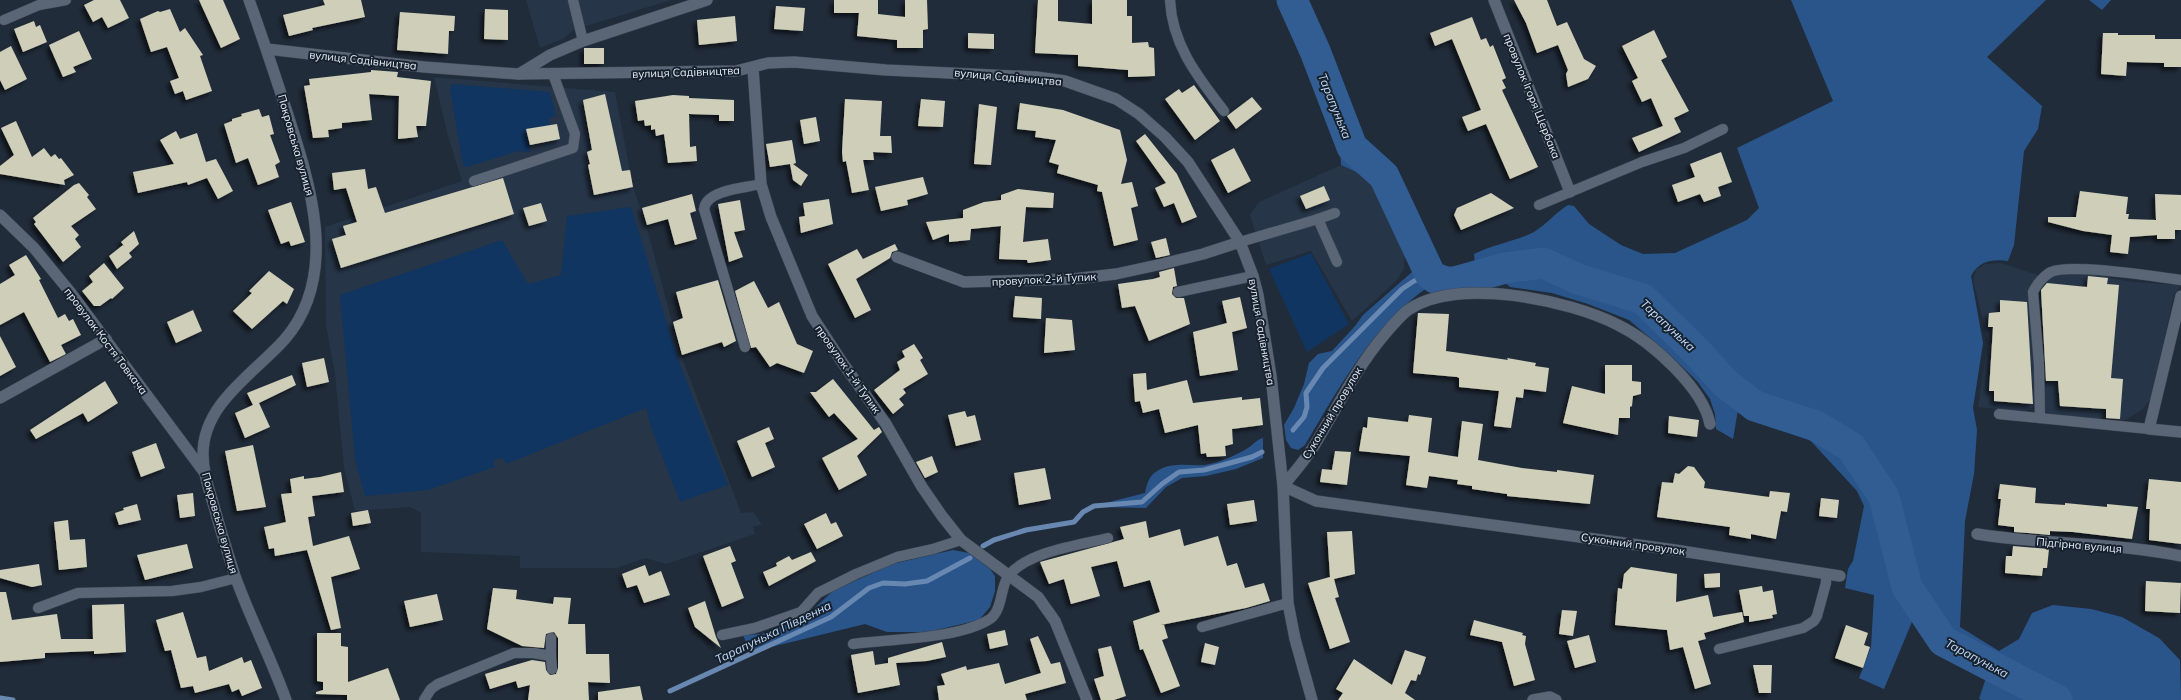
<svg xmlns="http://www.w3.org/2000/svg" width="2181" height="700" font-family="Mulish,sans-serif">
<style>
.built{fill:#263548}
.green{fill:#103561}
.forest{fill:#2a558b}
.water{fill:#325d93;stroke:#6888b1}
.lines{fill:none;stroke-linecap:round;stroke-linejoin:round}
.stream{stroke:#6888b1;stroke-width:5}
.river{stroke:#325d93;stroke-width:31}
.building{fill:#cfcfb9;filter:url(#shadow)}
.service-casing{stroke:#3f4854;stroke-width:11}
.minor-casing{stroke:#3f4854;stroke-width:12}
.service{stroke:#5a6676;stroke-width:10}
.minor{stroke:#5a6676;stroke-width:11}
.labels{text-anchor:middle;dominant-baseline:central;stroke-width:4;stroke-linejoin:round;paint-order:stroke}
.street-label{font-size:11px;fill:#e7eef8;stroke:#17222f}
.water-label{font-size:12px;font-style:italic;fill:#c3dbfc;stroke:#17222f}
</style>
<defs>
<filter id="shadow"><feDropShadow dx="-3.5" dy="3.5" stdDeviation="2" flood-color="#0009"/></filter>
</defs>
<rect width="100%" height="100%" fill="#212c3a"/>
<g class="built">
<path d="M526,0H671L573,30L563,39L540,48Z"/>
<path d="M434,77L615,92L633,187L646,225L681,355L741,513L753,512L762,524L753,527L755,534L666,564L646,558L616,568H520V556L421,552V513L410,507L355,511L344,468L335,374L326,325L325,227L462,181L448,136Z"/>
<path d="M1341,165L1358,173L1376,188L1405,250L1404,269L1396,281L1352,321L1311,251L1266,265L1250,215L1259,202Z"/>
<path d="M2001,263L2041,276L2032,316L2035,398L2032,408L2024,412L1978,407L1988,340L1973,280L1976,270L1985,264Z"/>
<path d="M2086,273H2100L2110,278L2132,282L2181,285L2174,295L2151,398L2142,410L2125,420L2113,421L2060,416L2049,414L2044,410L2037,307L2038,287L2054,275Z"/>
</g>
<g class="green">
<path d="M452,84L550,92L556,116L549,118L550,125L526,130L530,152L519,151L466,167L463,165L450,89Z"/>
<path d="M631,207L678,360L728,485L680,502L652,430L646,408L506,464L503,458L493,460L495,467L428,490L365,496L355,459L340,295L502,240L528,284L561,275L567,216Z"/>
<path d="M1311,253L1349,324L1307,352L1269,269Z"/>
</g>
<g class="forest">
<path d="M1283,0H1308L1348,105L1351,131L1371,156L1397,179L1376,188L1358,173L1341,165L1340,146L1333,118Z"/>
<path d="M1791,0H2046L1987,57L2042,106L2038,129L2024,151L2014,245L2008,261C1992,259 1979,261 1971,276L1983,343L1973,408L1977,430L1974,474L1965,521L1960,627L1999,651L2019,639L2032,613L2053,605L2091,609L2122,617L2159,638L2180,660L2181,700H1982L1979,699L1987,675L1929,634L1914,617L1884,689L1859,678L1871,647L1874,595L1845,588L1848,569L1853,561L1864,506L1857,491L1808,438L1739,404L1733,439L1716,429L1715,414L1710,399L1697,381L1669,354L1629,320L1588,304L1552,293L1510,287L1496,275L1483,278L1481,270L1475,266L1474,254C1493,244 1517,241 1534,232C1546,225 1556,212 1568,205L1574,206L1589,224L1621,245L1643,254L1675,253L1747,220L1759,208L1737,148L1833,101Z"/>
<path d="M2089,0H2111L2102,10Z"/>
<path d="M1422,271L1428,280V287C1372,326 1339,388 1305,445L1298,450L1291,448L1286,440L1284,425L1294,408L1304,384L1309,363L1318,354L1332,351L1355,326L1363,315L1412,272Z"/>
<path d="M1263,438V458L1236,469L1206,476L1182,478L1166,487L1146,508L1097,507L1098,505L1145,493C1147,483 1149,475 1159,470C1173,462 1190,466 1205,465C1218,463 1237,455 1248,448C1254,444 1256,440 1263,438Z"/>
<path d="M953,550L969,553L990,569L995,576V591L990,607L979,620L928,632H887L865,624L767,648L753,649L747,644L743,635L762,634L805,617L833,591L892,564Z"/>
</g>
<path class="water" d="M1396,184L1419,245L1412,249L1388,205L1387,187Z"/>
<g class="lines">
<g class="stream">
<path d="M1293,430L1304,417L1307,407L1306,393L1323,368L1402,289L1414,281L1430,274"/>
<path d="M983,546L994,540L1026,530L1074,522L1083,512L1094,506L1142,502L1162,484L1179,472L1204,470L1252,457L1262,452"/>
<path d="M670,691L831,617L869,588L883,583L905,584L927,581L970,558"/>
<path d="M0,698L13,700"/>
</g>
<path class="river" d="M1292,0L1315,51L1352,147L1384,176L1430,274L1435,278L1446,282H1455L1505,268L1543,263L1578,279L1643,299L1696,351L1725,383L1755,406L1816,426L1851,447L1884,497L1907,587L1943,641L2057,700"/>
</g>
<g class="building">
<path d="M94,0H120L129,18L108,28L102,17L93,22L84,5Z"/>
<path d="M199,0H223L240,39L221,48Z"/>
<path d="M323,0H361L365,17L312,28L313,30L289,36L283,15L325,5Z"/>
<path d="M834,0H878V14L905,17V0H927L928,29L923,30V48H897V40L857,36L859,13H834Z"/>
<path d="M1038,0H1058V21L1092,24V0H1127V16H1132V43L1148,42L1149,47L1154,48L1155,76L1128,77V70L1078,66V55L1035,53Z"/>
<path d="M1514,0H1547L1557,26L1567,22L1584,59L1596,66L1588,79L1568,87L1566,74L1568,70L1558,45L1537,53L1526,23Z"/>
<path d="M776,6L805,8L803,31L774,29Z"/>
<path d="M170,9L180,32L185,28L203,55L200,56L212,91L186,100L183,91L175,94L170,81L179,78L167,47L151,52L140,19L158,11L160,12Z"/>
<path d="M485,9L508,10V40L484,39Z"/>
<path d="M400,12L455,16L454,31H449L448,54L397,50Z"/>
<path d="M735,16L737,41L699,45L697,20Z"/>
<path d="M1472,17L1481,40L1486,38L1490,47L1493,45L1506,78L1502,80L1506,88L1502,90L1538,167L1510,179L1486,124L1468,131L1462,117L1481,110L1452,39L1435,46L1430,33Z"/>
<path d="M34,21L36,27L40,25L47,42L23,52L14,29Z"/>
<path d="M1654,30L1667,57L1661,60L1689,111L1674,118L1681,132L1639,152L1632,138L1663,126L1651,98L1642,102L1632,81L1638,78L1622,46Z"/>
<path d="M79,31L92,59L73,67L76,72L63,77L49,45Z"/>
<path d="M968,33L994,34V49L968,48Z"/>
<path d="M2103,33H2118V35H2155V39H2181V67H2164V63L2127,62L2126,76L2101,74Z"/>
<path d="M11,46L27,79L5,90L0,80V52Z"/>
<rect x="584" y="48" width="20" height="16"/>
<path d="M371,70L398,72L397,77L431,81L426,126H416L418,137L398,139L399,96L369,94L372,120L342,123V128L328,130L329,137L313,138L304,86L310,85L309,79L371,72Z"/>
<path d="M1194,85L1220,121L1195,140L1165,99L1179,89L1182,93Z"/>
<path d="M605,94L622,171L630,170L633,187L594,195L588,165L590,164L587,152L592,150L583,100Z"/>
<path d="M673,95L689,96V98L734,100V121H719V115L689,114L690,147L696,146L697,161L668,163L664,134L656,136L655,129L651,130V125L645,126L644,120L638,121L635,101Z"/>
<path d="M1252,97L1262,109L1236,129L1227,116Z"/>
<path d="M845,99L882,101L880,136H891L892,153L873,152L874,160H863L869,190L852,193L846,161L843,162L842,152Z"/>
<path d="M921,99L945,101L943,127L918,126Z"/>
<path d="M1020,103L1063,110L1120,130L1127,160L1121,184L1132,182L1138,206L1131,208L1138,240L1114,246L1102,192L1097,191L1098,185L1057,173L1059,165L1049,162L1056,140L1035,137L1036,131L1017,129Z"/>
<path d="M979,104L997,107L991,165L974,164Z"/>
<path d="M259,109L262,117L269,115L274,134L270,135L280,162L275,165L279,177L258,185L248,158L236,163L224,124L232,121V119L242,116L241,114Z"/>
<path d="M816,117L820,141L804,144L800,120Z"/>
<path d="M16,121L32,157L44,148L51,157L55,154L59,159L61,158L74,175L64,180L65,185L0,174V166L14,155L1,128Z"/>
<path d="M557,124L560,139L530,145L526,129Z"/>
<path d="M176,131L180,139L197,133L206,162L216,159L233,191L218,199L207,178L188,185L187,182L138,193L133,172L174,164L160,140Z"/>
<path d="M1145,134L1177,174L1197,217L1182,223L1174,203L1164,207L1155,188L1166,183L1136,141Z"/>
<path d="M792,140L796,163L793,164L808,175L801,186L793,180L790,164L770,167L766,144Z"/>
<path d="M1234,148L1251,181L1228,193L1211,160Z"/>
<path d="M1721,152L1732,182L1718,187L1721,196L1704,202L1700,194L1678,202L1672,185L1695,177L1690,164Z"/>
<path d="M365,169L368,189L376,187L385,213L503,178L514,214L341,268L332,239L346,235L343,226L357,222L346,188L334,190L332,173Z"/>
<path d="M923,177L928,194L907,200L908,205L881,211L875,187Z"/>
<path d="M79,183L89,195L87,197L96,209L71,226L79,235L75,239L81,247L63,262L34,224L36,222L33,218L74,185Z"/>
<path d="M1324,186L1330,200L1306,209L1300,196Z"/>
<path d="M1018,189L1054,193L1053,208L1026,207L1023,242L1048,239L1051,260L1028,263L1027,260L999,259L1001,226L971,229L970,240L949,242V234L933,240L926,222L963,218V210L984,202L1001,200V195Z"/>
<path d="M2080,191L2128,197L2126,214H2129L2128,219L2156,220L2155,194L2181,195V230H2175V239H2157V235L2130,237L2128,254L2110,252L2112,235L2083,231L2048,222V217H2076Z"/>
<path d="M1491,193L1514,208L1461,230L1454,215L1457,208Z"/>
<path d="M692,194L696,211L690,213L697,239L675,245L668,219L647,225L642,208Z"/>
<path d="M829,199L833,224L801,233L799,217L805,216L803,203Z"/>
<path d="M740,200L745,230L734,232L743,257L729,262L718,204Z"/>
<path d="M291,202L305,242L291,246L289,241L281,244L268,210Z"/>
<path d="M541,203L547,221L529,226L523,208Z"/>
<path d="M134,231L139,244L129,253L132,257L117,269L109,256L123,245L125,247L121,242Z"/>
<path d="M1166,238L1170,255L1156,258L1151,242Z"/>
<path d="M895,244L898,250L892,252L890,258L856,279L871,310L855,318L828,264L857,249L863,259Z"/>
<path d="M26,255L41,279L39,280L58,318L65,314L69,321L73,319L81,335L61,345L66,354L50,362L24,312L0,325V284L15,275L9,265Z"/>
<path d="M104,263L124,288L112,299L111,298L100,306H94L82,291L93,282L89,276Z"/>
<path d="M1174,268L1177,286L1173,287L1172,294L1176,298H1184L1190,324L1149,341L1135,306L1122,308L1118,284L1153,279L1160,277L1159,272Z"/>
<path d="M269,271L294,289L287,304L283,301L252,329L233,311L252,293L249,291Z"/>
<path d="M2088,276L2108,278L2107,284L2119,285L2111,378L2123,379L2120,419L2106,418V409L2060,406L2058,381H2046L2041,290L2047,283L2087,287Z"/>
<path d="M718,280L736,341L724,347L722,342L682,355L673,322L683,318L676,292Z"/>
<path d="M754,281L768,308L779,302L797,344L813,351L804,373L777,363L770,367L756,347L751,348L735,291Z"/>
<path d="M1015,296L1042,298L1041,319L1013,317Z"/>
<path d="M1240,297L1247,328L1232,332L1238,370L1200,376L1193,332L1227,323L1222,301Z"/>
<path d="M2000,300L2027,302L2033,404L1994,401V391H1989L1993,327H1988L1989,313L2000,312Z"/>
<path d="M193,310L202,331L176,343L167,322Z"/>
<path d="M1418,313L1449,314L1446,351L1508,360L1507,358L1536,363L1535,366L1549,368L1546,392L1524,389L1523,398L1516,397L1511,428L1494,426L1499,391L1459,387V378L1457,377L1413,373Z"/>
<path d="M1046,318L1072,320L1075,350L1044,353Z"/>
<path d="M0,336L16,367L0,376Z"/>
<path d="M914,344L923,358L920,360L928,374L903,389L906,393L899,399L904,405L893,414L874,390L900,370L897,362L905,357L902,351Z"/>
<path d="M324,358L329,382L307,387L302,363Z"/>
<path d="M1605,365H1632V381L1641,382V394L1633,396L1632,406L1630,407V418H1619L1618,435L1563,423L1572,386L1605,394Z"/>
<path d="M1146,373L1147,390L1187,380L1193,403L1242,397V400L1260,398L1263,425L1232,429L1233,444L1225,446L1226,456L1207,457L1206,453L1201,454L1198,425L1165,433L1159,409L1143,413L1140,401L1135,402L1133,374Z"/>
<path d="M292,375L296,385L259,403L270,427L245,438L235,413L253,405L247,393Z"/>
<path d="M833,379L874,430L879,427L882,432L857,456L867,475L839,490L822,458L858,439L834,413L829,417L810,392H816Z"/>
<path d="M105,381L118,403L88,422L83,413L36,439L30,430Z"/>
<path d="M965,411L967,417L975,415L981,440L956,446L948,415Z"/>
<path d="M1409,415L1432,418L1428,452L1458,457L1462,421L1483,424L1478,460L1522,468L1557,472V470L1594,475L1590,504L1507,496V494L1472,489V486L1457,484L1458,480L1429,476L1427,488L1406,485L1410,456L1359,451L1363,427L1367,428L1368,417L1408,422Z"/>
<path d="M1669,416L1699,420L1697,437L1668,433Z"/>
<path d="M769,427L774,439L765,443L775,467L752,477L737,441Z"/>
<path d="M156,443L165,468L141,477L132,452Z"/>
<path d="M253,445L266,507L237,511L225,451Z"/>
<path d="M1335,451L1351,452L1347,485L1320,482L1322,469L1332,470Z"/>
<path d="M932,456L938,472L925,478L916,462Z"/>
<path d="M1688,466L1694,467L1705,482L1704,488L1769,497L1770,491L1790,493L1787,512L1781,511L1776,539L1751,534V539L1729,535L1730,527L1657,517L1662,482L1673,483L1675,473L1679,474Z"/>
<path d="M1045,468L1051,499L1019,505L1014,473Z"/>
<path d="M341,472L344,492L312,496L315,516L308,517L313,546L349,536L360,569L331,577L341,628L331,630L307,550L275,556L274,548L269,549L264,527L286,522L281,494L292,493L290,479L304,476V479L320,477Z"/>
<path d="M2149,479L2181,482V544L2149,540L2150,509H2146Z"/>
<path d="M2000,484L2036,488L2035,503L2065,505V503L2107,507V504L2138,507L2132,539L2073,532L2050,531V535L2028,533L2014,532V527L1998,525L2001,499H1998Z"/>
<path d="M193,493L195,516L180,518L177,495Z"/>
<path d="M1821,498L1839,500L1837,518L1819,516Z"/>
<path d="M1254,500L1257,521L1230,525L1227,504Z"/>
<path d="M137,504L141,520L119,525L115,513L124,510L123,508Z"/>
<path d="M368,510L371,523L353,526L351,513Z"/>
<path d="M826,513L831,524L836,522L843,536L817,549L804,524Z"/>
<path d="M68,520L70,540L85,539L87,567L59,570L54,522Z"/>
<path d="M1146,521L1149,538L1180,529L1184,546L1218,536L1227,566L1237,563L1245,588L1264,583L1270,601L1246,608L1161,625H1164L1168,638L1162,640L1180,686L1161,693L1143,649L1140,650L1133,621L1160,612L1150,580L1124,587L1117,561L1091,567L1100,596L1071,604L1064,579L1049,584L1040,562L1124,539L1120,527Z"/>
<path d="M1352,531L1355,574L1334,579L1339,597L1335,598L1350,642L1330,649L1308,583L1330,577L1327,532Z"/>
<path d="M187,544L193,568L145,580L137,555Z"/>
<path d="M730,546L736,561L731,563L744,598L722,607L703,556Z"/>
<path d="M2013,546L2049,549L2047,568H2043L2042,576L2005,573L2006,556H2012Z"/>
<path d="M811,552L816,561L769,586L763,572L777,566L776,563L789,556L792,560Z"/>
<path d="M39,564L42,585L32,587L0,578V570Z"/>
<path d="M645,565L649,576L661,571L670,595L644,603L637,585L627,588L622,574Z"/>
<path d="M1631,567L1677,574L1676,602L1708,595L1713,617L1742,612L1744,622L1704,633L1706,639L1698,641L1711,684L1695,689L1683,647L1670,650L1667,630L1615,625L1618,588L1622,589L1624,574Z"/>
<path d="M1720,573V587L1705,588L1704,574Z"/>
<path d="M2146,581L2181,583L2180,613L2145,611Z"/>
<path d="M1762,586L1763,592L1773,590L1777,614L1772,615L1773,618L1749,622V616H1744L1739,590Z"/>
<path d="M493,588L517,590L516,599L553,604L554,597L571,598L568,624H585L586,654H609L610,683L588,682L589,700H528L530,685L518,688L516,681L490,689L485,674L532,660L545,662L546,670L550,675L556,674L558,668V638L554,632L546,634L544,648L522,646L487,629Z"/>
<path d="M0,592H6L12,620L57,614L61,639H93L92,605L124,604L126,652L94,654V651L45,653V658L0,662Z"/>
<path d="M437,594L443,620L410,627L404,601Z"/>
<path d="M705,601L716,637L721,648L695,627L688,608Z"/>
<path d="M1562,610L1577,611L1573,636L1559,634Z"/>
<path d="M183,612L197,658L206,656L209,671L242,657L244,663L251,660L262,688L242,696L239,689L232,692L229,684L195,693L193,686L181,688L171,650L165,651L156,620Z"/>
<path d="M1474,620L1523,633L1522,635L1526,636L1525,644L1535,680L1514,686L1502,642L1470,635Z"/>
<path d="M1846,625L1868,633L1864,645L1870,647L1863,668L1835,658Z"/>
<path d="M1005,630L1008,645L990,649L987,634Z"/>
<path d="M317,633H341V646L348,647V682L388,668L400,700H347V695L316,694V692L323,690V682L317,681Z"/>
<path d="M1589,635L1596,662L1575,668L1567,641Z"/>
<path d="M1038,636L1051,664L1060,662L1066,683L1025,694L1027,700H939L937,686L945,685L941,674L966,666L967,670L999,663L1005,684L1041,673L1030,639Z"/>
<path d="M942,642L946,657L927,661L896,663L900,685L858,693L851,655L873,651L875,665L888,663V658Z"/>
<path d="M1205,643L1219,647L1215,665L1201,662Z"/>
<path d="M1111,646L1126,696L1114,700H1101L1094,679L1104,676L1098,649Z"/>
<path d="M1405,650L1426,657L1420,675L1418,674L1416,681L1411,680L1405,693L1415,700H1338L1343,693L1336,689L1354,659L1392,685Z"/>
<path d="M1753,665H1772L1771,693H1759Z"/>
<path d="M640,686L643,700H598V692Z"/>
</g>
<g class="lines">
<defs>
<g id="service">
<path d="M573,0L583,41"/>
<path d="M1170,0C1172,45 1198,77 1224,111"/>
<path d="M4,20L39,5L66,0"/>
<path d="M474,181L573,148L575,134L553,74"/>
<path d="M1539,205L1642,162L1684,148L1723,129"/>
<path d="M1318,219L1335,213"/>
<path d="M1240,242L1318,219L1337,262"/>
<path d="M1178,292L1253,276"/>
<path d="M745,347L704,209C706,190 744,188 761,184"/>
<path d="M1999,414L2149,429"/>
<path d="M2040,418L2039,365L2033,292C2036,285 2043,277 2049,273C2067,262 2156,277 2181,280"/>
<path d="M38,608L78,593L172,591L201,587L236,578"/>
<path d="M1202,627L1288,603"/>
<path d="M722,635L755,628L801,612L818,593L856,574L897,557L933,549L961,540"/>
<path d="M853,644C890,639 959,639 990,619C1003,610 1000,586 1009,575C1029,551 1080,545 1108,538"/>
<path d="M1719,649L1803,628L1814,621L1817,616L1826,583V574"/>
<path d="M551,656L552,669"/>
<path d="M424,700L431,689L438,684L514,653H533L551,656V638"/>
</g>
<g id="minor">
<path d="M249,0C262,36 274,72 286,109C309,180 341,274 285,339C255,373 203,403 203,454C203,474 210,492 215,510C221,532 228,554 235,576C250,618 271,658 286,700"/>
<path d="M1494,0L1570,192"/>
<path d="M267,49L424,67L518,74L736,71L768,63L794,62L886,70L1036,77L1065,81L1116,99L1139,114L1165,137L1188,162L1240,242L1253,276L1258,295L1271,376L1283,486L1288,603L1295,639L1312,700"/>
<path d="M753,68L761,184L771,217L812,316L842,362L886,424L922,487L942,516L961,540L1038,597L1055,621L1087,700"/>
<path d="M519,74L550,55L583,41L707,0"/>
<path d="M0,215L34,248L71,293L204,472"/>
<path d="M897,257L964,282L1073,279L1116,274L1162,264L1203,254L1240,242"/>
<path d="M2181,296L2149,429L2181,432"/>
<path d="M0,398L106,339"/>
<path d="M1710,424C1703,388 1651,341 1618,325C1569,300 1457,276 1408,310C1400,316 1392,326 1385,334C1356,368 1337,408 1314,446C1305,460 1294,473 1283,486L1316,501L1675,550L1840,576"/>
<path d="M1977,534C2044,545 2114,542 2181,556"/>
<path d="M1533,700L1550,697L1556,700"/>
</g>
</defs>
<use href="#service" class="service-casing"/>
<use href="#minor" class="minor-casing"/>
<use href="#service" class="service"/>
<use href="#minor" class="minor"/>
</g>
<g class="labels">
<g class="street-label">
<text transform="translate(363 60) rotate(6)">вулиця Садівництва</text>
<text transform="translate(686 72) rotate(-2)">вулиця Садівництва</text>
<text transform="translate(1008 77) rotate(5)">вулиця Садівництва</text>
<text transform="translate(1532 96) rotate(68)">провулок Ігоря Щербака</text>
<text transform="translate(296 145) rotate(74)">Покровська вулиця</text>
<text transform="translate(1044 279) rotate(-3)">провулок 2-й Тупик</text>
<text transform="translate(1262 332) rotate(80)">вулиця Садівництва</text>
<text transform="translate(106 341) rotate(53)">провулок Костя Товкача</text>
<text transform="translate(848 369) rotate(55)">провулок 1-й Тупик</text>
<text transform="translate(1332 413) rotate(-59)">Суконний провулок</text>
<text transform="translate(220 523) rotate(74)">Покровська вулиця</text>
<text transform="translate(1633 544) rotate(8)">Суконний провулок</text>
<text transform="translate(2079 545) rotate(5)">Підгірна вулиця</text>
</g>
<g class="water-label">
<text transform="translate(1335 106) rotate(68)">Тарапунька</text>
<text transform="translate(1668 325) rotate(43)">Тарапунька</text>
<text transform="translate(773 632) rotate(-26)">Тарапунька Південна</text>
<text transform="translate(1977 658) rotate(28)">Тарапунька</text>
</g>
</g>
</svg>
